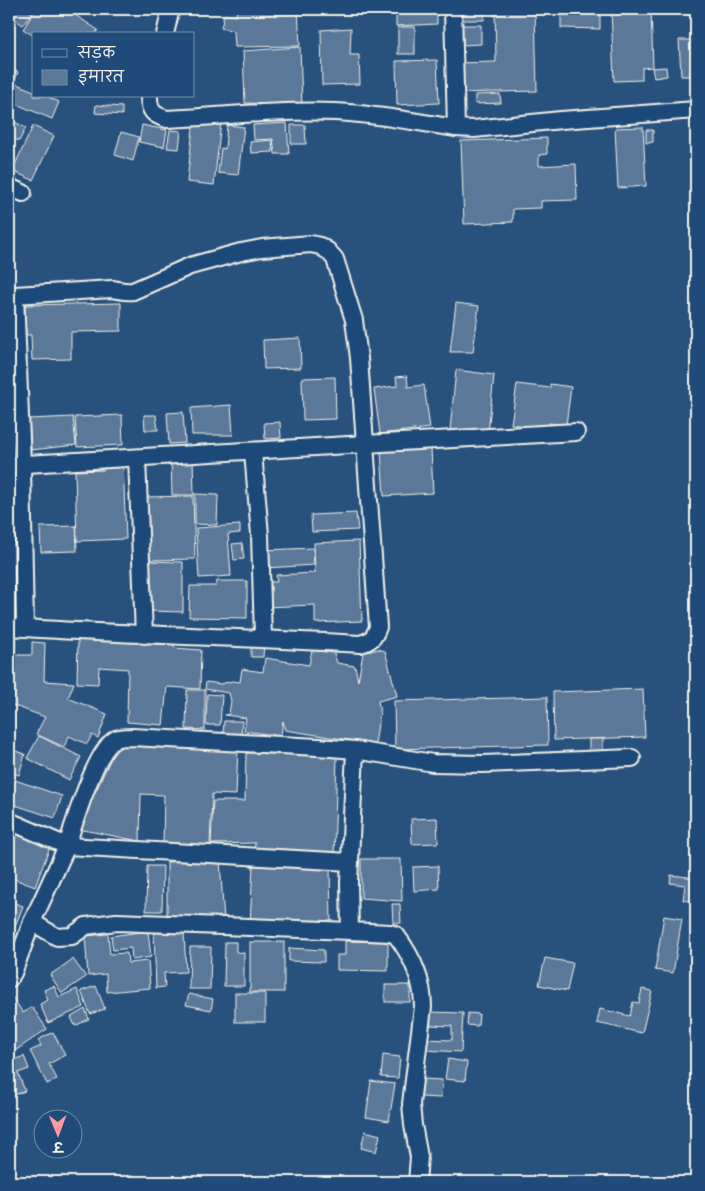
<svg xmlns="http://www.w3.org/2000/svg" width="705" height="1191" font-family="Delius,'Playpen Sans Deva',sans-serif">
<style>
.building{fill:#5b7899;stroke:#f4f1e8}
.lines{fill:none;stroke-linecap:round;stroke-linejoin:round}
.street-casing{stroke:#f4f1e8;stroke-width:20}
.street{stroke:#1f4a7a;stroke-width:16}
</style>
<rect width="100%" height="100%" fill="#28517e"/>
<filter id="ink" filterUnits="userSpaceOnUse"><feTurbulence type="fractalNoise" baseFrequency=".02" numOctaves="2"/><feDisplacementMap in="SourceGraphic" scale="10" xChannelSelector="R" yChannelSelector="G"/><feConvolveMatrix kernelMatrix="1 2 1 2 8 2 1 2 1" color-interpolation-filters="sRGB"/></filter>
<g filter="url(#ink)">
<g class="building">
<path d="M15,9H26L32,13L23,25L10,16Z"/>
<path d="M29,9H66L98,30L95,34H61L57,31L55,34H34V36L23,29L34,12Z"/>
<path d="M237,9H298L300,46L235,47L234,31L221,28L224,15L236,16Z"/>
<path d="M396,9H437V24L396,26Z"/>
<path d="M455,9H485L484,20H455Z"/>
<path d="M495,9H535L537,91L458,93V63L496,62Z"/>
<path d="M561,9H600V29L561,28Z"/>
<path d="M611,9H651L653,67L642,68V80L614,81Z"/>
<path d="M462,25H481V44L462,45Z"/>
<rect x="398" y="27" width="17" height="27"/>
<path d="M351,28L350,55H359L360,84L322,85L321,30Z"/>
<path d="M679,40H691L692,76H681Z"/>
<path d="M300,47L302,105L245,103L243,51Z"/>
<path d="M437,60L439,103L397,105L396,61Z"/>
<path d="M666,67L667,76L654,78L652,68Z"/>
<path d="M9,68L18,72L14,83L34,91V96H46L59,102L52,119L9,101Z"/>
<path d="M500,94L501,103L475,104V95Z"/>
<path d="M96,105L122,107V115L95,113Z"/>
<path d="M9,119L26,128L19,141L9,136Z"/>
<path d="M194,119L221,122L214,185L187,182Z"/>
<path d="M287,123L289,154H275L273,139L254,140L253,125Z"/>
<path d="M142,125L167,130L164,147L139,142Z"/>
<path d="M227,125L244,127L238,175L218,173L221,148L225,149Z"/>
<path d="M291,125H305L306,144H291Z"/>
<path d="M33,126L54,136L33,180L12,171Z"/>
<path d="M643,127L646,186L618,188L615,128Z"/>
<path d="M170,130L181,131L179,149L167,148Z"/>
<path d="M646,130H653V142L646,143Z"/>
<path d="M121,132L139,137L133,161L115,155Z"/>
<path d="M547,138V154L539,155V166L576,164L577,200L541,201V208L513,209V222L464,224L461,141Z"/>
<path d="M272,140L273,152L251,153L250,142Z"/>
<path d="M121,303V331L71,332V359L32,360L31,335H26L25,305Z"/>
<path d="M456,303L479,306L473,352H450Z"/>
<path d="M300,338L301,368L264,369L263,340Z"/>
<path d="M456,370L494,375L488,434L450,430Z"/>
<path d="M407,376L408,387L424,385L430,428L380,434L374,389L397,386L396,377Z"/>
<path d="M335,377L336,419L303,420L302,378Z"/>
<path d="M517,384L550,388V384L571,387L566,425L549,423L548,429L511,424Z"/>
<path d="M231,405L233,435H192L191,408Z"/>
<path d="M183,412L185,443L169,444L167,413Z"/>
<path d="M122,415L123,445L77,447L75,417Z"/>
<path d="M144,415H156L158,430H145Z"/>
<path d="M73,417L76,445L31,450L29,419Z"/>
<path d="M280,422L281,438L265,439L264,423Z"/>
<path d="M431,448L433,493L384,496L381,451Z"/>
<path d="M193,459L194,495H172L171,460Z"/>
<path d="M123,462L126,539L77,541L75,471L104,470V463Z"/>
<path d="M195,494L218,495L217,525L195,524Z"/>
<path d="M193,496L195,559L146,560L144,497Z"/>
<path d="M356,513L358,530L312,532L311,515Z"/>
<path d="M240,525V533L228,534L231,576L199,578L196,528Z"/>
<path d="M76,526L77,551L41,552L40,527Z"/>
<path d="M359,541L362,621L315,623V605L265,607L264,582H277L276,575L315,573L314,543Z"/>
<path d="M242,543L244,559L234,560L232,544Z"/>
<path d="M313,548L314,565L266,568L265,550Z"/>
<path d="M148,561L183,562V612L148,611Z"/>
<path d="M217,581H247V618L189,617L190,586H216Z"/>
<path d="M9,635H16L15,655H32V642L45,643L44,681L74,683L68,698L107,714L98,738L92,735L87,744L69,736L64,747L36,734L45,717L9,704Z"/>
<path d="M116,636L174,640V648L201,650L200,689L167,687L163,725L127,722L128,669L99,667L98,684L77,683L78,637L115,642Z"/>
<path d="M251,645H264L263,657H251Z"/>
<path d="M378,649L385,651L397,696L378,701L380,711L375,744L285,730L283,721L281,736L244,731L246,718L225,715L229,714L231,701L229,693L205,689L206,682L221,684L232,681L240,682L242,669L263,672L265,658L309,665L312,650L334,653L337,663L355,666L358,681L363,653Z"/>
<path d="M643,689L645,737L554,740L553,692Z"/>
<path d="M187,690H205V730L186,729Z"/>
<path d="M207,694L222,695L220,725H206Z"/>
<path d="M547,697L548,745L395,749L394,701Z"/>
<path d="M224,721H242L241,736L223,735Z"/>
<path d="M39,736L81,757L69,780L27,758Z"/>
<rect x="589" y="739" width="14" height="15"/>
<path d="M118,743L238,748L236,795L212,794L210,846L163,844L164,795L141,794L140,841L78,829Z"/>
<path d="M9,749L25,754L19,775L9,772Z"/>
<path d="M246,753L337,756L334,857L254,853L255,843L211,844L213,801H245Z"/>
<path d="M15,780L62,796L55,818L9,803V797Z"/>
<path d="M437,818L438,843L412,844L411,819Z"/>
<path d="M9,826L51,844L35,887L9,877Z"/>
<path d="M361,859H401L402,901L361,898Z"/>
<path d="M220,860L224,921L167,916V862Z"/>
<path d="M147,866H163L162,911H146Z"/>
<path d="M253,866L330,867L331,925L250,924Z"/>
<path d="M438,866L439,889L414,891L413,867Z"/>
<path d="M671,875L696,878V902L683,900L685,885L670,883Z"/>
<path d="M9,901L23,906L14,929L9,927Z"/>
<path d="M392,904H400L401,923H393Z"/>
<path d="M664,916L682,919L673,973L655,970Z"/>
<path d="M148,931L151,957L132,960L131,948L113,950L111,936Z"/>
<path d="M184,932L186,972L164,973L165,987L156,988L154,933Z"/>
<path d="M108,934L110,954L127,953L128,963L148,961L150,988L107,992L106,974L88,976L85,936Z"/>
<path d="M345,941L388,942V971L337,970V955H345Z"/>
<path d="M225,942H236V952L244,953V986H224Z"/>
<rect x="250" y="942" width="34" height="50"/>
<path d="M190,947H211L210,989H189Z"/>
<path d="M289,948L324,950V962L289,961Z"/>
<path d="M545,958L573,963L567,991L539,985Z"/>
<path d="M73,959L86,977L62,993L50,975Z"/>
<rect x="385" y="985" width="25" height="17"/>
<path d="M54,986L59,997L77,989L84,1007L48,1023L40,1004L48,1000L44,990Z"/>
<path d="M96,986L105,1009L90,1014L81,991Z"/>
<path d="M642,989L652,991L642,1033L597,1023L600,1009L630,1016L633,1002L639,1003Z"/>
<path d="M9,992L23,1013L32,1007L47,1029L9,1055Z"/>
<rect x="235" y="993" width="30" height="29"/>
<path d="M189,994L213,999L211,1010L186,1005Z"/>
<path d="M85,1009L89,1019L75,1026L71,1017Z"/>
<path d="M429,1012L463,1013L461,1052L424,1050V1039L452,1040V1026L428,1025Z"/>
<path d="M468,1013L479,1014L478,1026L467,1025Z"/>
<path d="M53,1032L65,1055L49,1064L57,1079L47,1084L30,1051L41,1046L38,1040Z"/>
<path d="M383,1055L400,1057L398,1078L381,1077Z"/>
<path d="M24,1056L29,1069L18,1073L25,1091L9,1097V1062Z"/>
<path d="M448,1059L467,1062L465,1081L445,1079Z"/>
<path d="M422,1079L442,1080L441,1098L421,1097Z"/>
<path d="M371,1081L395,1084L389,1121L366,1117Z"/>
<path d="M365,1131L380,1135L376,1152L361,1148Z"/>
<path d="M155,1176L166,1177L165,1182H154Z"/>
</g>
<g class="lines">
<defs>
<g id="street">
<path d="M453,9L456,128L474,129L561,120L696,110"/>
<path d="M165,34L171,9"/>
<path d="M149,96C149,111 153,115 167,119C222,116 279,110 335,112C376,114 416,122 456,128"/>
<path d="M9,187L23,193"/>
<path d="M9,295H15L22,464L25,628"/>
<path d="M15,295L112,289C120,290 125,292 133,291L190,266L241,252L262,248L311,244L320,246L328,251L335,259L354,320L359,358L365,444L576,432"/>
<path d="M253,452L260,535L263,638"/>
<path d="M137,458L144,635"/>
<path d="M9,465L365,444L378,627C374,638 371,641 360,644C243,637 126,635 9,627"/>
<path d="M355,750L349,883L350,931L390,933L396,935C412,956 423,980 423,1007L411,1104L413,1125L419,1157L417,1182"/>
<path d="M9,821L67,846C74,823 96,749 116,739C120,737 127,737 132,737L318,747L355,750L433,763L483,764L632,758"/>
<path d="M350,862L67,846L32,922L57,937L72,936L86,926L116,922L350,931"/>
<path d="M9,979L13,973L32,922"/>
</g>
</defs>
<use href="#street" class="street-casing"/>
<use href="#street" class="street"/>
</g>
</g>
<rect width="705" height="1191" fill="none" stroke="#1f4a7a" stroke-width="30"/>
<rect x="15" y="15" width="675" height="1161" fill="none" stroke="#f4f1e8" stroke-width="2" filter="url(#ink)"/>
<rect x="32" y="32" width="162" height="65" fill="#1f4a7a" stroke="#748da6"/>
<rect x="42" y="49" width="25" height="8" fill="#1f4a7a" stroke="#748da6"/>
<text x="78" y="58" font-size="15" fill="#f4f1e8">सड़क</text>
<rect x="42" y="70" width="25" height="15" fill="#5b7899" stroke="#748da6"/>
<text x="78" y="82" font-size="15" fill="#f4f1e8">इमारत</text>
<g transform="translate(58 1134) rotate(179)"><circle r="24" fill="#1f4a7a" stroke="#748da6"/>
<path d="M0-4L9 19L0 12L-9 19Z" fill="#ff9aa2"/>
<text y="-8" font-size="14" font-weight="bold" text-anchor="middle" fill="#f4f1e8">उ</text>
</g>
</svg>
